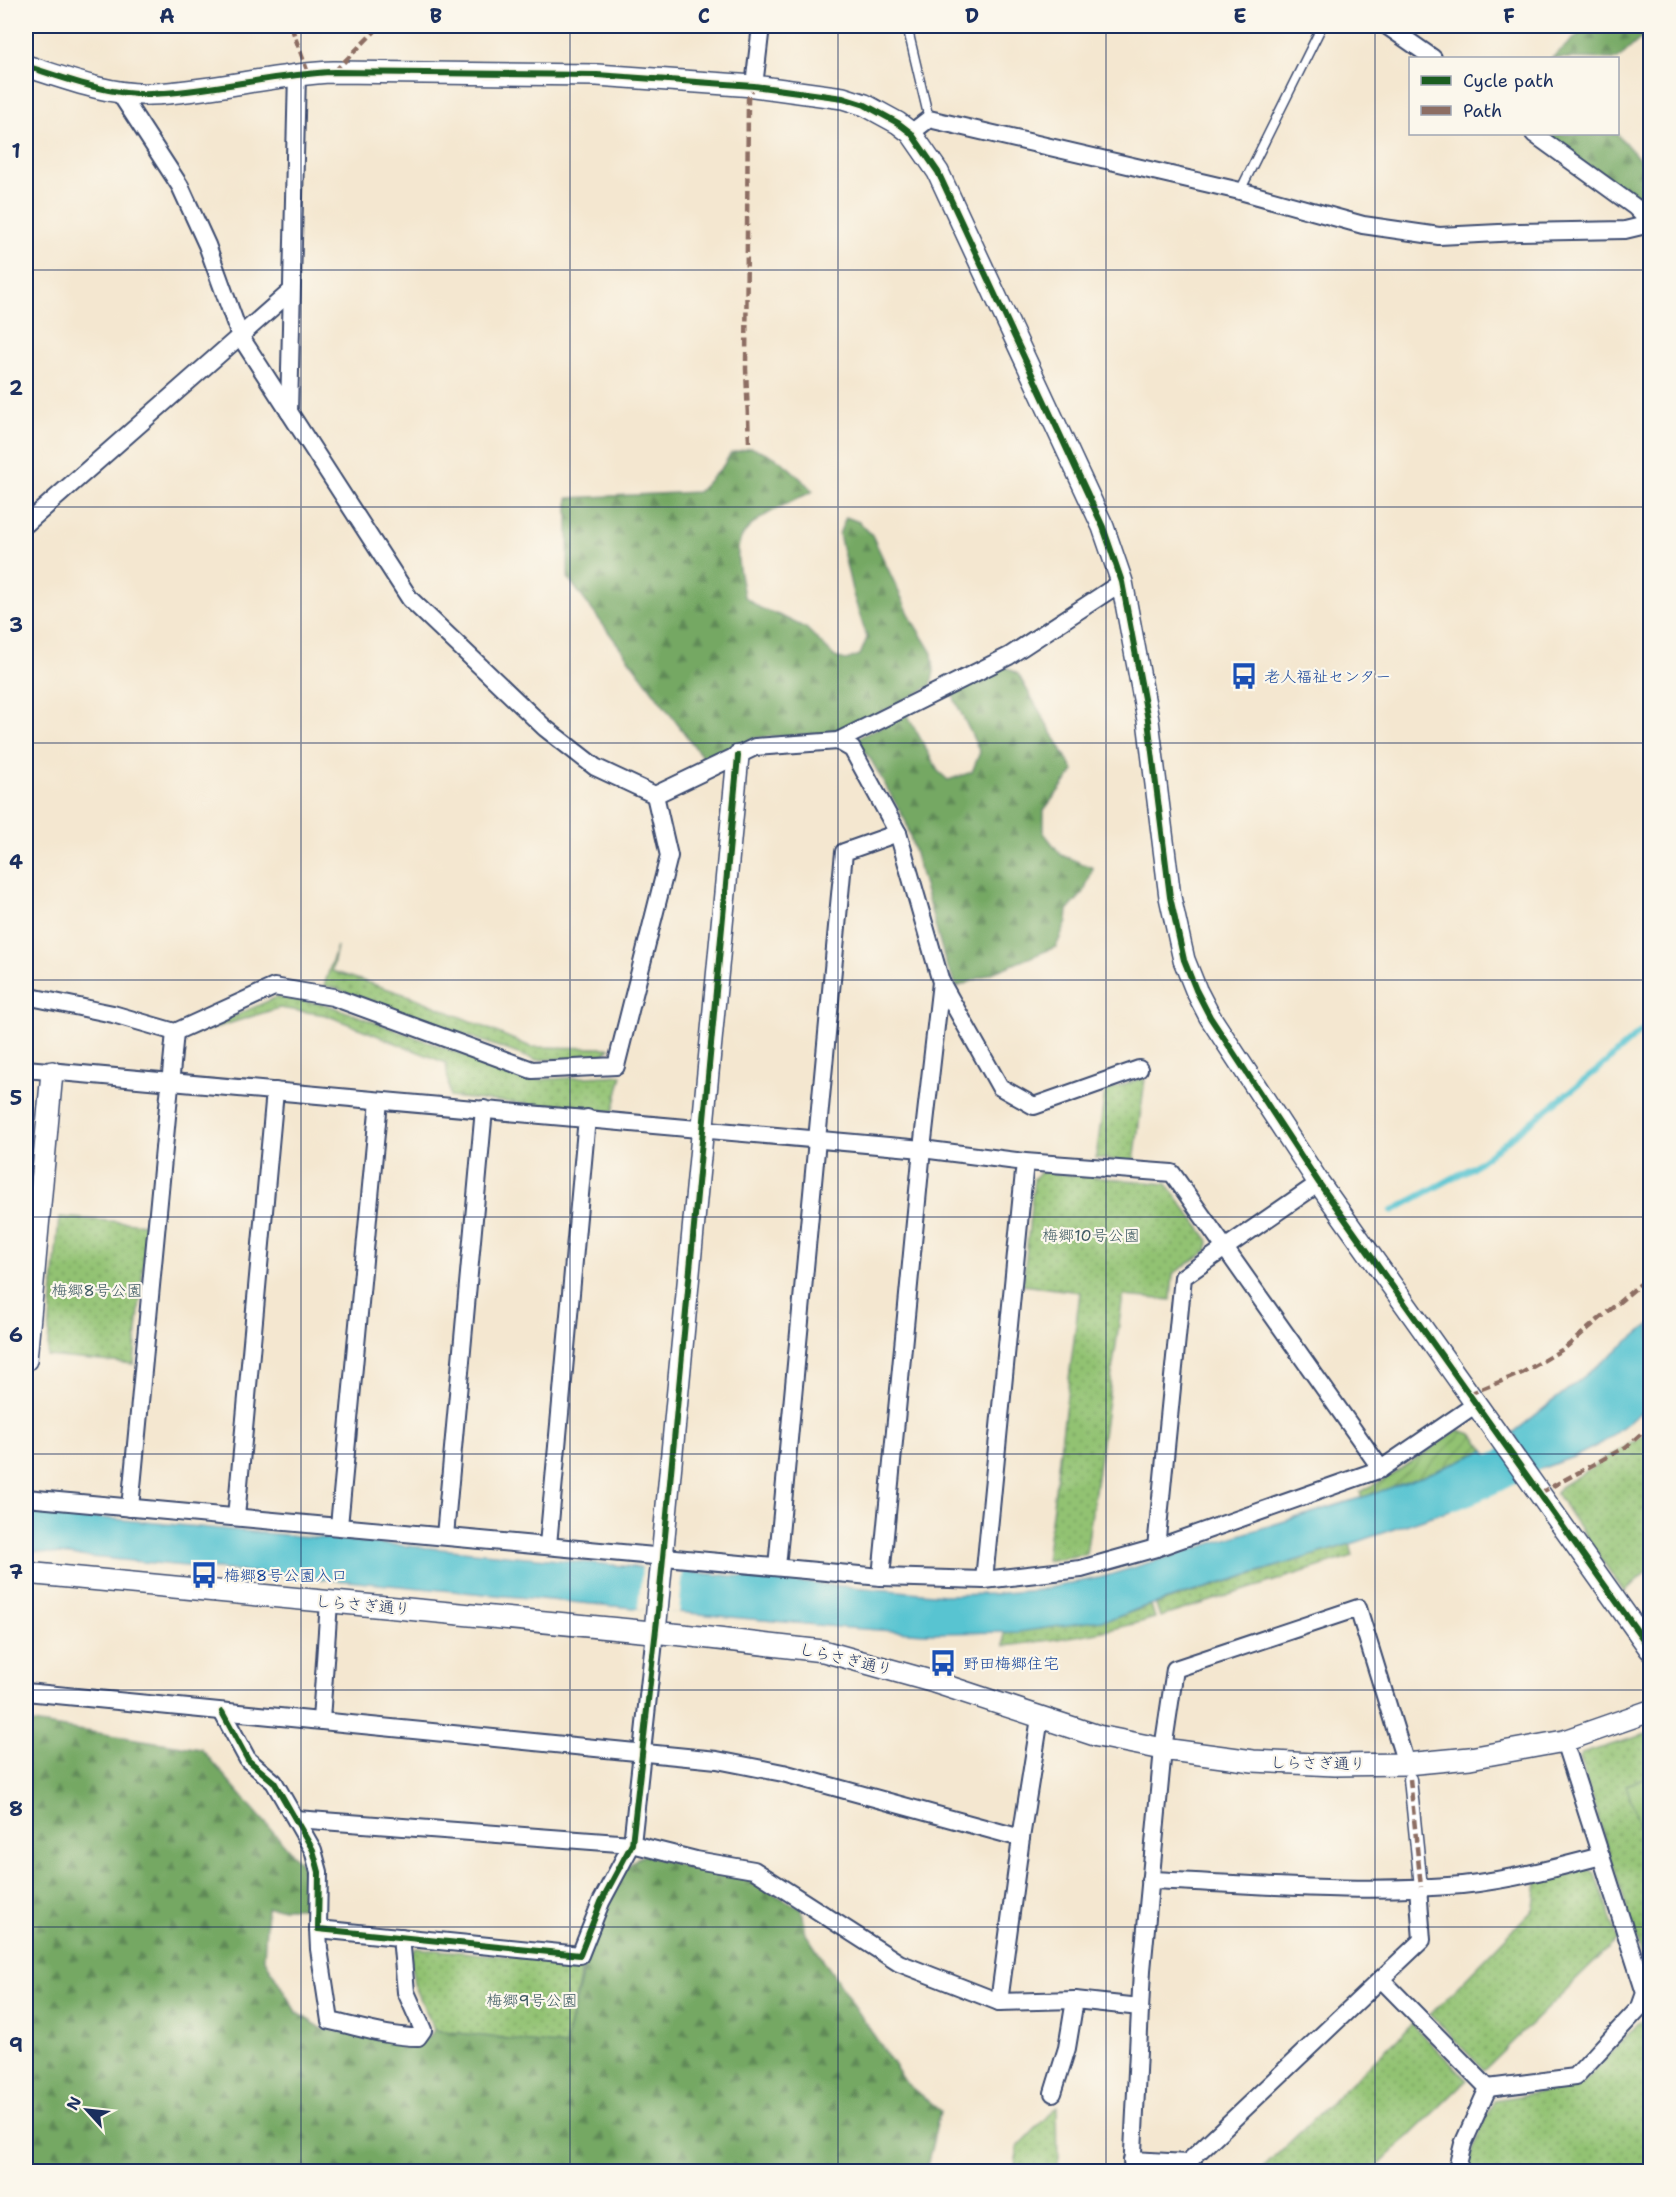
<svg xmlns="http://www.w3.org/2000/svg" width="1676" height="2197" font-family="'Shantell Sans','Klee One',sans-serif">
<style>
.grass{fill:url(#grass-dots);stroke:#567868;stroke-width:1.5}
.forest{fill:url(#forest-firs);stroke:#486c61;stroke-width:1.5}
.garden{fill:url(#garden-furrows);stroke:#567868;stroke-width:1.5}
.pitch{fill:#92c272;stroke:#567868;stroke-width:1.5}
.water{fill:#58c4d1;stroke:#3a7a98;stroke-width:1.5}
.pier{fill:#f4e7d0}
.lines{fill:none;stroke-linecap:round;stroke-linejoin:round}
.stream{stroke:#58c4d1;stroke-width:6}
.river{stroke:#58c4d1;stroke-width:38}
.service-casing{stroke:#3c4b6f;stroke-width:11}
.pedestrian-casing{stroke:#3c4b6f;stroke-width:15}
.minor-casing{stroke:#3c4b6f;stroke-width:20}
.tertiary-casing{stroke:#3c4b6f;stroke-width:24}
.service{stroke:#fff;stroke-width:8}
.pedestrian{stroke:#fff;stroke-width:12}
.minor{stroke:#fff;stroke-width:16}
.tertiary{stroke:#fff;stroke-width:21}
.quiet{stroke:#8d6e63;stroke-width:4.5;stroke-dasharray:9 4.5;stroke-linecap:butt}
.cycleway-casing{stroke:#fbf7ec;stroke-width:10}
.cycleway{stroke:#1b5e20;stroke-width:6}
.grid{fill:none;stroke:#1b2f5e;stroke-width:1.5;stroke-opacity:0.55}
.labels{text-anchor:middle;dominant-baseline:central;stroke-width:4.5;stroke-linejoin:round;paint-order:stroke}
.transit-label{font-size:16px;fill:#164399;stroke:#fbf7ec;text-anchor:start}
.park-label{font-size:16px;fill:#3f5b64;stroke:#fbf7ec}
.street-label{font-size:16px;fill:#1b2f5e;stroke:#fbf7ec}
.neatline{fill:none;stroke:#1b2f5e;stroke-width:2}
.grid-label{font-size:20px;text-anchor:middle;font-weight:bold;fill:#1b2f5e}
</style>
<defs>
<pattern id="grass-dots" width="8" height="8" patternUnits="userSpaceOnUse" patternTransform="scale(1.5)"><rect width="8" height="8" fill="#92c272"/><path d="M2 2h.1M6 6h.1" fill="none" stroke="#769e61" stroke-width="1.8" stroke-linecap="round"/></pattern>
<pattern id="forest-firs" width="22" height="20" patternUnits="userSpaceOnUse" patternTransform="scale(1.5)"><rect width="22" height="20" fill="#75a864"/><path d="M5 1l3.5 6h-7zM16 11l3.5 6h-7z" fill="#5f8956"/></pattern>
<pattern id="garden-furrows" width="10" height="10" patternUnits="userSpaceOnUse" patternTransform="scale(1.5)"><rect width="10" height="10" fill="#92c272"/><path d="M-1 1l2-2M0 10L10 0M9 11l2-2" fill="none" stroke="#769e61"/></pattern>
</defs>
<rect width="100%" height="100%" fill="#fbf7ec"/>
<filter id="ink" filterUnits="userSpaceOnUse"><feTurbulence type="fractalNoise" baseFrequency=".0167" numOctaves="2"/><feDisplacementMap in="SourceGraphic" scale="12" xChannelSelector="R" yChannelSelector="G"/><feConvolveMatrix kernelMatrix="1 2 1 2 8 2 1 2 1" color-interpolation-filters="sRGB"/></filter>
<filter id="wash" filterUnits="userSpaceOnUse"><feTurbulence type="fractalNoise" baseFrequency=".008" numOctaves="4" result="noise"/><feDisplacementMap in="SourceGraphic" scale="24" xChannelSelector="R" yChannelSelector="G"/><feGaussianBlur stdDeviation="1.35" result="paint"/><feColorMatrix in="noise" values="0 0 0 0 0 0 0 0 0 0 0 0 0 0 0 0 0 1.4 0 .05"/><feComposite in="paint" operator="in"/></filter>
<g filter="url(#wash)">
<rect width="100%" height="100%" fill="#f4e7d0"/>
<g class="grass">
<path d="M337,946L332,971L416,998L531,1047L610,1048L601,1057L535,1060L332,987L324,986Z"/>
<path d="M277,997L328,1005L532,1080L622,1075L613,1112L450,1097L446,1063L326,1015L279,1008L189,1036Z"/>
<path d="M1139,1079H1145L1134,1162L1096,1158L1105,1091Z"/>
<path d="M1041,1172L1167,1184L1209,1241L1207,1251L1173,1274L1171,1300L1123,1296L1086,1554L1046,1561L1080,1292L1023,1285L1034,1178Z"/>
<path d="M59,1217L147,1224L134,1364L47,1356Z"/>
<path d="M1650,1428V1568L1624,1592L1556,1493L1560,1487L1633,1442Z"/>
<path d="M1350,1544L1353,1556L1160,1617L1156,1604Z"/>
<path d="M1151,1605L1155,1618C1105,1633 1056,1640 1004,1646V1633L1115,1618Z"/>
<path d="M1650,1733V1981L1579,1758L1581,1754Z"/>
<path d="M1587,1869L1595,1873L1618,1939L1484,2070L1430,2015L1534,1908L1537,1880L1565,1876Z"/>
<path d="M416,1948L583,1963L565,2047L434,2030L414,1984L410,1955Z"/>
<path d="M1650,2006V2171L1489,2172L1468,2168L1472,2150L1494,2100L1580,2086L1649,2012Z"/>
<path d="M1412,2024L1467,2080L1373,2171H1260Z"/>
<path d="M1057,2106L1058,2171H1014L1018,2147Z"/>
</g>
<g class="forest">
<path d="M1588,26H1650V30L1618,59L1552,58Z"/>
<path d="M1543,134H1617L1650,171V211Z"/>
<path d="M751,448C777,453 794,472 813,491C792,502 744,520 739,544C735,558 742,582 744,596L760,608L781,616L806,628L835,657L846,660L860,655L867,638L853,594L839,534L846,517L859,522L872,535L913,622L932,653L934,671L931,686L844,732L755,738L706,762L568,578V498L698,492L723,466L731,453Z"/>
<path d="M997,668H1008L1018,674L1074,771L1044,810V833L1061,855L1093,868L1084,892L1068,910L1067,922L1056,947L957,987L946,964L906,822L871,760L855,739L907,714L938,771L948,780L972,772L980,752L951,692Z"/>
<path d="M26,1722L201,1749L310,1874V1908H267L264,1958L296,2012L323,2029L357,2034L409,2046L429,2037L434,2030L565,2046C575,2002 601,1873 644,1854L690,1868L747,1879L802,1909L806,1934L906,2083L940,2111L926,2171H26Z"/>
</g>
<path class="garden" d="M1458,1430L1472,1434L1485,1450L1424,1476L1362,1498L1360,1492L1392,1475Z"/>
<path class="pitch" d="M1650,1777V1856L1626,1785Z"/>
<g class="water">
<path d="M1650,1324V1405L1602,1443L1576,1456L1540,1469L1513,1433Z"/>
<path d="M1485,1450L1510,1485L1464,1505L1350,1544L1140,1608L1115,1618L1018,1632L925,1633L848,1628L26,1551V1511L852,1587L944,1595L993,1594L1039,1590L1103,1577L1373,1494L1424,1476Z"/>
</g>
<path class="pier" d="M642,1567L683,1571L679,1613L638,1609Z"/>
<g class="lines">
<path class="stream" d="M1392,1211L1473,1167L1600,1068L1650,1023"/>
<path class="river" d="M1453,1491C1529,1464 1590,1411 1650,1360"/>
</g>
</g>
<g filter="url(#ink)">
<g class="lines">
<defs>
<g id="service">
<path d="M907,26L929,119"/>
<path d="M1240,191L1322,26"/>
</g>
<path id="pedestrian" d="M1410,1779L1421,1887"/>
<g id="minor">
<path d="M1387,26L1433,58"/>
<path d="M754,86L761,26"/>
<path d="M119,92L180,186L207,245L240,336L410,599L545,728L595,767L655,795L755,747L838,741L1009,656L1122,582"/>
<path d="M911,133L929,119L1240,191L1363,225L1439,236L1519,232L1625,230L1650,224"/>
<path d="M1534,134L1635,207L1650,222"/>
<path d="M289,412L297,73"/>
<path d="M26,524L290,292"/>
<path d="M838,741L852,749L898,833L941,982L922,1149L881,1577"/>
<path d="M941,982L1000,1087L1034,1106L1139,1069"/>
<path d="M26,996L113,1014L175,1032L274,987L333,997L532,1070L616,1066L669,856L655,795"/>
<path d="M26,1069L922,1149L1025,1162L1172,1173L1381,1469"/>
<path d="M26,1498L881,1577L984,1580L1081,1569L1156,1548L1381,1469L1476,1404"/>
<path d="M130,1508L175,1032"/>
<path d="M236,1517L275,1091"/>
<path d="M339,1526L379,1101"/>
<path d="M445,1536L484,1109"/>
<path d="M548,1545L587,1118"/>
<path d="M1156,1548L1183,1277L1319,1183"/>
<path d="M777,1567L844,852L898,833"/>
<path d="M984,1580L1025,1162"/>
<path d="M26,1692L717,1760L783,1773L1021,1838"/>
<path d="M222,1712L248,1760L274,1782L313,1850L319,1872L318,1929L580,1955L601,1902L632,1844L655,1632"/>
<path d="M321,1720L329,1602"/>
<path d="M296,1819L632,1844L696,1860L754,1870L899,1963L999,2002L1075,2000L1140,2007"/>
<path d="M1150,1880C1253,1884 1359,1894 1462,1885C1509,1880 1556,1868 1601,1856"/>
<path d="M318,1929L319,1949L330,2021C359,2027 388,2037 418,2037L423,2030L406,1992L401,1937"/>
<path d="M1381,1979L1488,2088L1463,2144L1456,2172"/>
<path d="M999,2002L1021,1838L1040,1718"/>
<path d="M1488,2088L1575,2077L1640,2007L1645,1993L1564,1741"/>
<path d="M1053,2093L1067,2048L1075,2000"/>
<path d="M1132,2160L1187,2163L1422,1940L1418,1887"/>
<path d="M1132,2172L1142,1970L1163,1749L1175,1669L1358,1608L1406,1764"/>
</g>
<g id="tertiary">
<path d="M26,66C64,78 111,96 151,94C212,92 272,74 334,72L597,75L754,86L843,98L865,105L898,123L911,133L938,172L1103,527L1122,582L1148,720L1170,897L1184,960L1196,990L1210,1017L1319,1183L1650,1649"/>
<path d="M26,1360L52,1072"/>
<path d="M26,1573L683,1635L823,1651L934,1682L1098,1736L1163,1749L1253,1761L1334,1765L1406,1764L1470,1758L1564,1741L1650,1711"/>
<path d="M655,1632L738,756"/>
</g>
</defs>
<use href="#service" class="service-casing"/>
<use href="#pedestrian" class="pedestrian-casing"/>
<use href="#minor" class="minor-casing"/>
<use href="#tertiary" class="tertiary-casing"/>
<use href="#service" class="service"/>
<use href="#pedestrian" class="pedestrian"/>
<use href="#minor" class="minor"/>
<use href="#tertiary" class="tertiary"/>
<g class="quiet">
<path d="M291,26L308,73"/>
<path d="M334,72L380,26"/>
<path d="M749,442L746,369L748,99L754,86"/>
<path d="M1469,1394L1522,1373L1565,1348L1650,1276"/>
<path d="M1540,1493L1626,1447L1650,1426"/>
<path d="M1410,1779L1421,1887"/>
</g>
<defs>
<g id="cycleway">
<path d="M26,66C64,78 111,96 151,94C212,92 272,74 334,72L597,75L754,86L843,98L865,105L898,123L911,133L938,172L1103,527L1122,582L1148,720L1170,897L1184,960L1196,990L1210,1017L1319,1183L1650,1649"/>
<path d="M222,1712L248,1760L274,1782L313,1850L319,1872L318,1929L580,1955L601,1902L632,1844L658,1611L738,756"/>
</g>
</defs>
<use href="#cycleway" class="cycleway-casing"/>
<use href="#cycleway" class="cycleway"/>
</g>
</g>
<path class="grid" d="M301,26V2172M570,26V2172M838,26V2172M1106,26V2172M1375,26V2172M26,270H1650M26,507H1650M26,743H1650M26,980H1650M26,1217H1650M26,1454H1650M26,1690H1650M26,1927H1650"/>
<defs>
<symbol id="bus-bare" viewBox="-9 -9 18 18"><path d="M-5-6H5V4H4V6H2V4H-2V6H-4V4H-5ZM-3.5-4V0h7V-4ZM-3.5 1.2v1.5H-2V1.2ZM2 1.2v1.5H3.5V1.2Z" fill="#1a4fb4" stroke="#fbf7ec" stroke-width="2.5" paint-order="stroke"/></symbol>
</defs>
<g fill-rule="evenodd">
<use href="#bus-bare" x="1225" y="657" width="38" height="38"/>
<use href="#bus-bare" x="185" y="1556" width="38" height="38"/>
<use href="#bus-bare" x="924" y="1644" width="38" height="38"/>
</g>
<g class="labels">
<g class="transit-label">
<text x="1264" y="676">老人福祉センター</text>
<text x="224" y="1575">梅郷8号公園入口</text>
<text x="963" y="1663">野田梅郷住宅</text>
</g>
<g class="park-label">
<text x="1091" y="1235">梅郷10号公園</text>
<text x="97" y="1290">梅郷8号公園</text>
<text x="532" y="2000">梅郷9号公園</text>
</g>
<g class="street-label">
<text transform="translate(363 1605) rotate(5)">しらさぎ通り</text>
<text transform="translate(846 1659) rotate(13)">しらさぎ通り</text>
<text transform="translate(1318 1763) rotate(1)">しらさぎ通り</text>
</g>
</g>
<rect width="1676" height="2197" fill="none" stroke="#fbf7ec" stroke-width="66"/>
<rect x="1409" y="57" width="210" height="78" fill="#fbf7ec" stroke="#a1a7b3" stroke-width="1.5"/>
<rect x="1421" y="76" width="30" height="9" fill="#1b5e20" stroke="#a1a7b3" stroke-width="1.5"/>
<text x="1463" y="87" font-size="18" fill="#1b2f5e">Cycle path</text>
<rect x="1421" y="106" width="30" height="9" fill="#8d6e63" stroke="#a1a7b3" stroke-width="1.5"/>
<text x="1463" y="117" font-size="18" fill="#1b2f5e">Path</text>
<g transform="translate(87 2110) rotate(297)" stroke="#fbf7ec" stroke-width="4.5" paint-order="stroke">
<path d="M0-4.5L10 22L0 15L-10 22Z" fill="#1b2f5e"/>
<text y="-9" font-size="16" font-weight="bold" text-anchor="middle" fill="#1b2f5e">N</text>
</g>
<rect x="33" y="33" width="1610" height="2131" class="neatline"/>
<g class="grid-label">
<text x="167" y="23">A</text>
<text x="436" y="23">B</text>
<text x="704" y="23">C</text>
<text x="972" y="23">D</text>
<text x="1240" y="23">E</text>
<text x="1509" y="23">F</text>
<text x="16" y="158">1</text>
<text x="16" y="395">2</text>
<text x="16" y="632">3</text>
<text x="16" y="869">4</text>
<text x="16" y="1105">5</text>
<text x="16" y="1342">6</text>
<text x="16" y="1579">7</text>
<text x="16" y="1816">8</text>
<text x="16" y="2052">9</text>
</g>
</svg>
